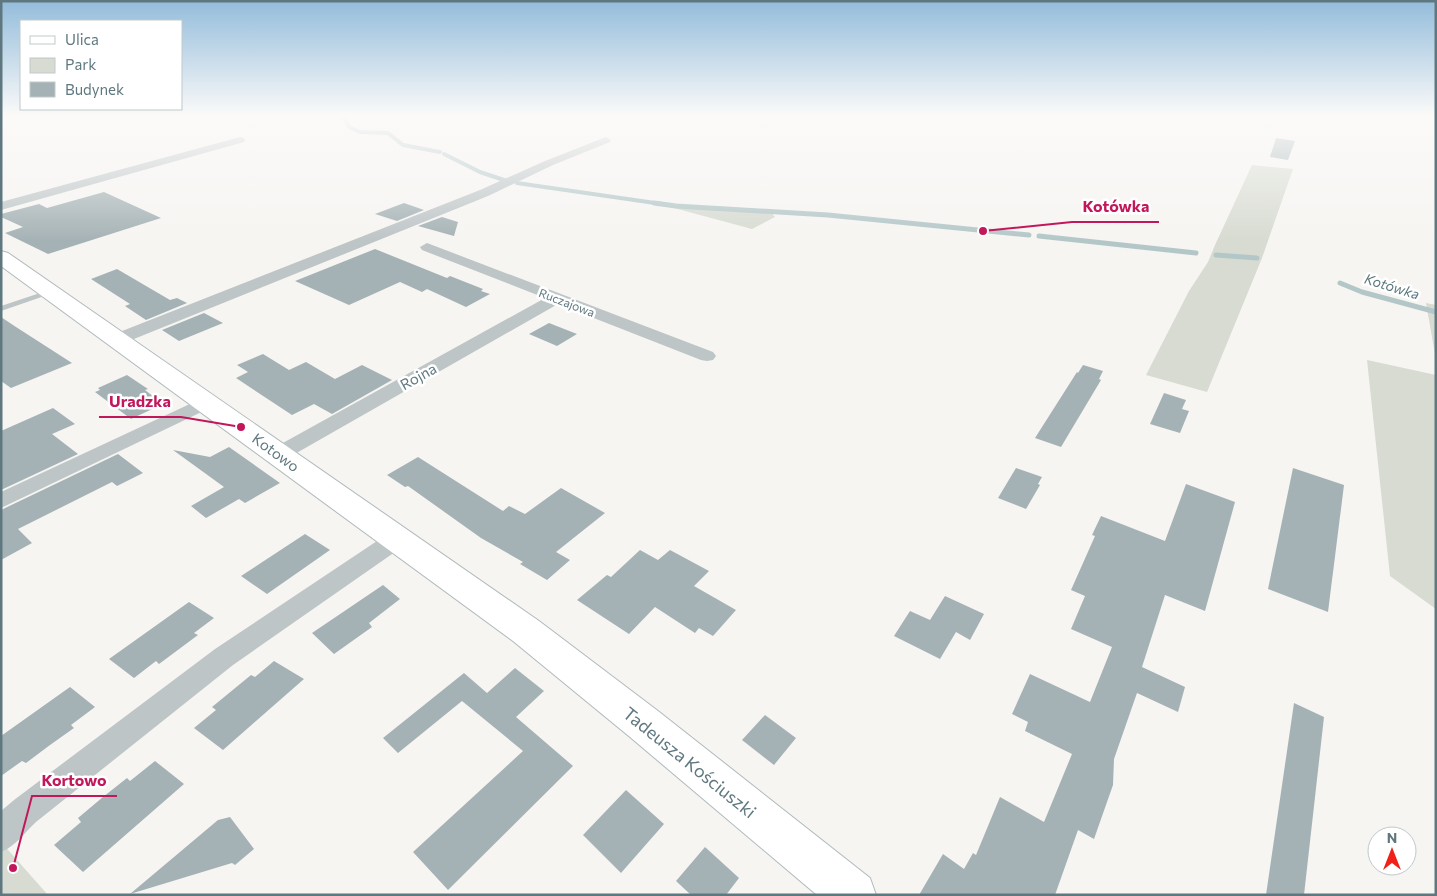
<svg xmlns="http://www.w3.org/2000/svg" width="1437" height="896" font-family="Commissioner,sans-serif">
<style>
.green{fill:#d7dbd1}
.lines{fill:none;stroke-linecap:round;stroke-linejoin:round}
.stream-far1{stroke:#b4c7c8;stroke-width:4}
.stream{stroke:#b4c7c8;stroke-width:5}
.building{fill:#a5b2b5}
.secondary-casing{stroke:#b0b9bc;stroke-width:2}
.lane{fill:#bec5c7;fill-rule:evenodd}
.street{fill:#bec5c7;fill-rule:evenodd}
.secondary{fill:#fff;fill-rule:evenodd}
.labels{text-anchor:middle;dominant-baseline:central;stroke-width:5;stroke-linejoin:round;paint-order:stroke}
.far-street-label{font-size:12px;fill:#5f7880;stroke:#fff}
.far-water-label{font-size:14px;font-style:italic;fill:#5a787c;stroke:#fff}
.street-label{font-size:15px;fill:#5f7880;stroke:#fff}
.near-street-label{font-size:18px;fill:#5f7880;stroke:#fff}
.leader{fill:none;stroke:#c2185b;stroke-width:2}
.callout-dot{fill:#c2185b;stroke:#fff;stroke-width:2}
.callout-label{font-size:16px;text-anchor:middle;font-weight:bold;fill:#c2185b;stroke:#fff;stroke-width:5;stroke-linejoin:round;paint-order:stroke}
</style>
<rect width="100%" height="100%" fill="#f6f5f2"/>
<g class="green">
<path d="M1252,165L1293,169L1262,258L1207,392L1146,375L1189,291L1208,262L1215,245Z"/>
<path d="M659,204L771,212L775,217L752,229Z"/>
<path d="M1426,303L1436,305V360Z"/>
<path d="M1367,360L1436,375V609L1390,576Z"/>
<path d="M1,842L48,895H1Z"/>
</g>
<g class="lines">
<g class="stream-far1">
<path d="M343,116L349,127L360,132L388,133L403,145L440,152"/>
<path d="M444,154L480,172L507,181"/>
<path d="M517,183L662,204"/>
</g>
<g class="stream">
<path d="M654,203L676,206L828,215L1029,235"/>
<path d="M1039,236L1196,253"/>
<path d="M1216,255L1257,258"/>
<path d="M1340,283L1362,292L1436,312"/>
</g>
</g>
<g class="building">
<path d="M1276,138L1295,141L1288,160L1270,157Z"/>
<path d="M104,192L161,218L48,254L5,233L23,227L1,217V214L39,204L47,208Z"/>
<path d="M404,203L424,210L397,221L375,214Z"/>
<path d="M442,217L458,222L454,236L418,226Z"/>
<path d="M375,249L447,278L450,276L483,289L481,291L490,294L466,307L427,289L422,292L400,282L349,305L295,281Z"/>
<path d="M117,269L170,300L177,298L187,303L146,320L125,306L130,304L91,279Z"/>
<path d="M204,313L223,323L179,341L162,330Z"/>
<path d="M1,317L16,327L72,363L11,388L1,381Z"/>
<path d="M549,323L577,334L557,346L529,334Z"/>
<path d="M263,354L289,370L306,362L335,379L362,365L392,380L332,414L314,404L292,415L236,378L248,372L237,365Z"/>
<path d="M1083,365L1103,371L1099,379L1101,380L1061,447L1035,438L1077,372L1078,373Z"/>
<path d="M127,375L148,389L145,390L163,404L131,419L95,392L100,390L98,388Z"/>
<path d="M1164,393L1186,400L1182,409L1189,411L1180,433L1150,424Z"/>
<path d="M53,408L75,424L52,434L78,454L1,490V431Z"/>
<path d="M229,447L280,483L245,503L239,499L206,518L191,506L224,487L173,450L210,457Z"/>
<path d="M118,454L143,473L117,486L112,482L18,529L32,543L1,560V510Z"/>
<path d="M418,457L503,511L509,506L525,514L561,488L605,513L556,552L570,560L547,580L520,564L523,562L481,538L408,486L405,487L387,475Z"/>
<path d="M1016,468L1042,477L1038,484L1040,485L1026,509L998,498Z"/>
<path d="M1293,468L1344,485L1328,612L1268,589Z"/>
<path d="M1186,484L1235,502L1205,611L1165,595L1142,667L1185,687L1178,712L1137,693L1114,759L1113,785L1094,839L1078,830L1055,895H919L943,854L964,869L973,853L976,855L1000,797L1044,822L1072,754L1025,731L1028,722L1012,714L1030,674L1090,702L1112,647L1071,629L1085,596L1071,590L1095,536L1092,535L1101,516L1165,541Z"/>
<path d="M305,534L330,550L267,594L241,576Z"/>
<path d="M640,550L658,560L670,550L709,571L694,586L736,610L713,636L699,628L695,633L655,607L629,634L577,600L607,575L611,577Z"/>
<path d="M383,585L400,599L369,623L372,627L334,654L312,633Z"/>
<path d="M945,596L984,614L970,640L956,632L940,659L894,636L910,611L930,620Z"/>
<path d="M189,602L214,618L194,633L198,635L159,664L156,661L134,678L109,659Z"/>
<path d="M274,661L304,679L223,750L194,728L216,710L212,707L251,675L255,677Z"/>
<path d="M515,668L544,691L516,717L573,766L448,890L413,852L523,751L462,701L398,753L383,738L464,673L487,693Z"/>
<path d="M70,687L95,707L71,725L74,728L50,745L26,763L22,761L1,776V736Z"/>
<path d="M1294,703L1324,717L1304,895H1266Z"/>
<path d="M765,715L796,738L774,765L742,740Z"/>
<path d="M155,761L184,784L83,872L54,845L81,822L78,818L103,797L127,778L130,781Z"/>
<path d="M626,790L664,824L621,873L583,835Z"/>
<path d="M230,817L254,849L235,865L232,863L130,894L218,820Z"/>
<path d="M705,847L739,878L726,895H691L676,881Z"/>
</g>
<g class="lines">
<defs>
<path id="secondary" d="M1,251L8,253L539,621L658,711L870,878L876,895H817L630,737L513,641L1,266Z"/>
</defs>
<use href="#secondary" class="secondary-casing"/>
<path class="lane" d="M49,290H55L56,292L1,311V306Z"/>
<g class="street">
<path d="M240,137L244,138L245,140L244,142L1,210V202Z"/>
<path d="M606,137L611,140L610,142L553,165L488,196L124,343H112L110,339L112,335L480,190L545,161Z"/>
<path d="M427,243L713,352L716,356L713,360L707,361L701,360L558,304L286,459L279,460L272,459L269,454L272,449L545,298L422,250L420,247Z"/>
<path d="M207,396L214,398L216,402L214,406L1,508V492Z"/>
<path d="M397,531L405,533L408,539L405,545L233,665L36,822C24,833 16,846 1,852V811L14,800L215,649L389,533Z"/>
</g>
<use href="#secondary" class="secondary"/>
</g>
<linearGradient id="sky" x2="0" y2="1"><stop stop-color="#93bcdb"/><stop offset="0.48" stop-color="#fbfaf9"/><stop offset="1" stop-color="#fbfaf9" stop-opacity="0"/></linearGradient>
<rect width="1437" height="241" fill="url(#sky)"/>
<g class="labels">
<g class="far-street-label">
<text transform="translate(567 302) rotate(21)">Ruczajowa</text>
</g>
<g class="far-water-label">
<text transform="translate(1392 286) rotate(17)">Kotówka</text>
</g>
<g class="street-label">
<text transform="translate(418 376) rotate(-29)">Rojna</text>
<text transform="translate(276 452) rotate(36)">Kotowo</text>
</g>
<g class="near-street-label">
<text transform="translate(690 762) rotate(39)">Tadeusza Kościuszki</text>
</g>
</g>
<path class="leader" d="M983 231L1072 222H1159M241 427L181 417H99M13 868L32 796H117"/>
<g class="callout-dot">
<circle cx="983" cy="231" r="5"/>
<circle cx="241" cy="427" r="5"/>
<circle cx="13" cy="868" r="5"/>
</g>
<g class="callout-label">
<text x="1116" y="212">Kotówka</text>
<text x="140" y="407">Uradzka</text>
<text x="74" y="786">Kortowo</text>
</g>
<rect width="1437" height="896" fill="none" stroke="#5f7880" stroke-width="5"/>
<rect x="20" y="20" width="162" height="90" fill="#ffffff" stroke="#bfc9cc"/>
<rect x="30" y="36" width="25" height="8" fill="#ffffff" stroke="#bfc9cc"/>
<text x="65" y="45" font-size="15" fill="#5f7880">Ulica</text>
<rect x="30" y="58" width="25" height="15" fill="#d7dbd1" stroke="#bfc9cc"/>
<text x="65" y="70" font-size="15" fill="#5f7880">Park</text>
<rect x="30" y="82" width="25" height="15" fill="#a5b2b5" stroke="#bfc9cc"/>
<text x="65" y="95" font-size="15" fill="#5f7880">Budynek</text>
<g transform="translate(1392 851)"><circle r="24" fill="#ffffff" stroke="#bfc9cc"/>
<path d="M0-4L9 19L0 12L-9 19Z" fill="#ef211a"/>
<text y="-8" font-size="14" font-weight="bold" text-anchor="middle" fill="#5f7880">N</text>
</g>
</svg>
